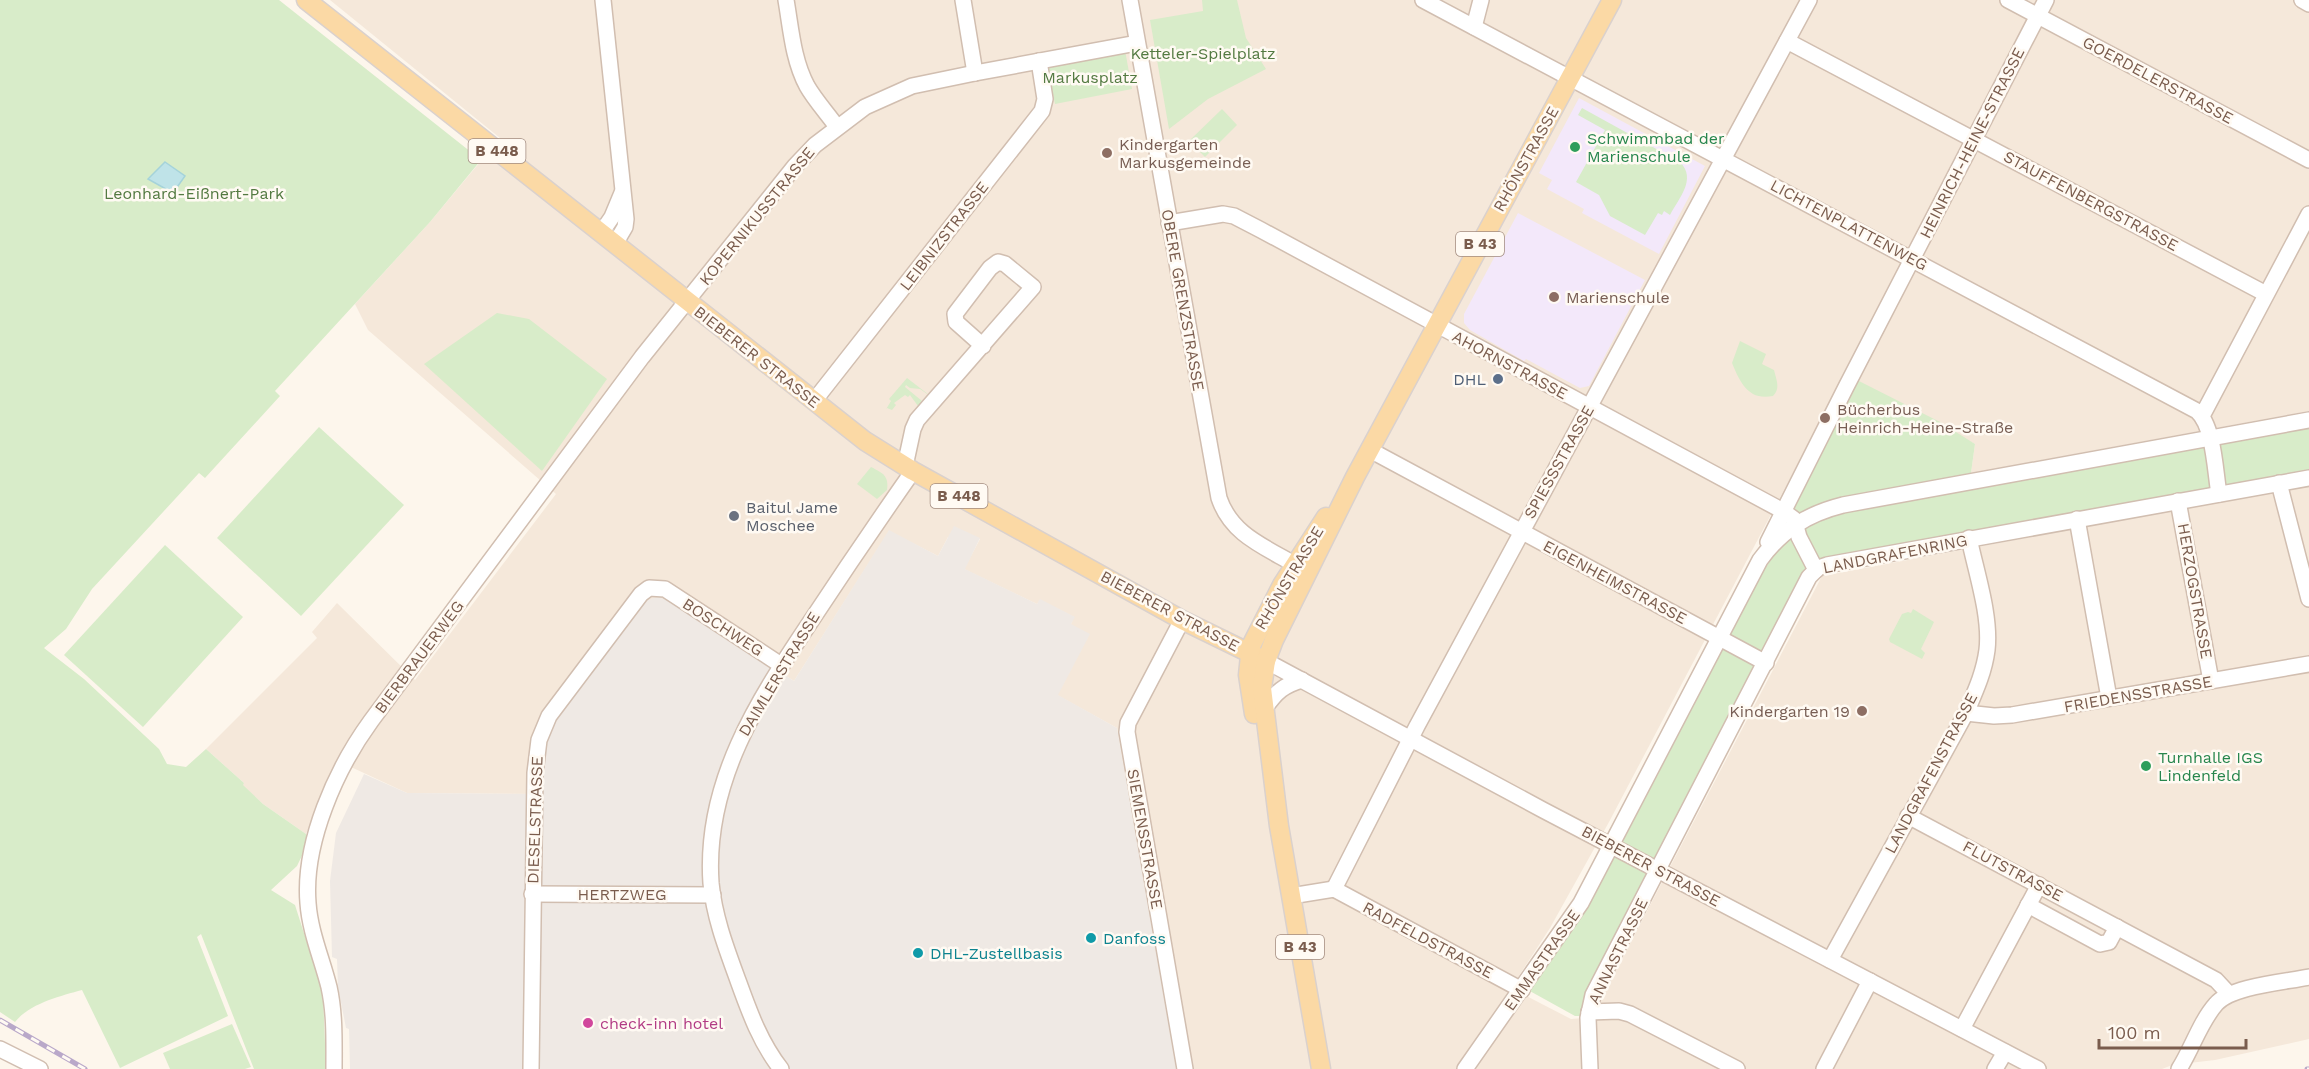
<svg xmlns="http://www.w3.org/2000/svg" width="2309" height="1069" font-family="'Work Sans',sans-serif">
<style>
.residential{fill:#f5e8da}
.industrial{fill:#efe9e4}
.education{fill:#f3e8fa}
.green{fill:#d8ecc9}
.water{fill:#bfe3e8;stroke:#a5d3da;stroke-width:1.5}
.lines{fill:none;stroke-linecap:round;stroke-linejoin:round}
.minor-casing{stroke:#d1beb0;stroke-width:18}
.major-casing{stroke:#dad1cd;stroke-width:21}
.minor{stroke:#fff;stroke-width:15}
.major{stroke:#fbd9a5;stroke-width:18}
.rail-casing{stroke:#b9a8c9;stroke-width:5}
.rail{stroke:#fffaf3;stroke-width:3;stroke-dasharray:9;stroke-linecap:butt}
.leisure-dot{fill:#2e9e5b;stroke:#fffaf3;stroke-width:2}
.education-dot{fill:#8d6e63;stroke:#fffaf3;stroke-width:2}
.service-dot{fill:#5c6f8a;stroke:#fffaf3;stroke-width:2}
.worship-dot{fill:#6b7280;stroke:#fffaf3;stroke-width:2}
.culture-dot{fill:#0f9aa8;stroke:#fffaf3;stroke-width:2}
.hotel-dot{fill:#d1479c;stroke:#fffaf3;stroke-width:2}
.labels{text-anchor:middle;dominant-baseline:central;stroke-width:5;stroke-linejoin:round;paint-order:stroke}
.shield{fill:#fffaf3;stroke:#a28b7f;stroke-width:1.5}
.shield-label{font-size:15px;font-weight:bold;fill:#7a5c4d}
.park-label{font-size:16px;fill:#537a41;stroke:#fffaf3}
.street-label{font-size:16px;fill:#7a5c4d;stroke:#fffaf3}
.leisure-label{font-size:16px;fill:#27864d;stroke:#fffaf3;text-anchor:start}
.education-label{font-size:16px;fill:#785e54;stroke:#fffaf3;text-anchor:start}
.service-label{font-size:16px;fill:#4e5e75;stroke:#fffaf3;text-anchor:end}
.worship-label{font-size:16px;fill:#5b616d;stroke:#fffaf3;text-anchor:start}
.culture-label{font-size:16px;fill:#0d838f;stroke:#fffaf3;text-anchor:start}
.hotel-label{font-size:16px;fill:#b23c85;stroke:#fffaf3;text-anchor:start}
</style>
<rect width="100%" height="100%" fill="#fdf6ec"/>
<path class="residential" d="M330,0H2309V411L1971,473L1975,444L1845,374L1609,822L1550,928L1511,988L1571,1019L1597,1017L1599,1003L1822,576L2309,485V1039L2215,1060L2172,1065L2162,1069H1176L1117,728L1057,695L1071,624L1074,617L1040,600L1037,604L964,569L980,539L948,537L938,556L889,531L794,681L665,599L540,794L407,793L338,761L306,834L263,804L242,785L244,783L206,749L317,638L312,632L337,603L415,680L556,494L368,330L355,304L430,222L500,138Z"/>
<path class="industrial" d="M954,526L980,538L965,569L1037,604L1040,599L1075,617L1071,624L1090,634L1058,695L1117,728L1176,1069H350L349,1029L346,1028L338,987L337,959L332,957L330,881L336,833L364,774L407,793L540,794L542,753L554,719L643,601L658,597L665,599L794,681L889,530L938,556Z"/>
<g class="education">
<path d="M1579,98L1705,166L1659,254L1582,213L1584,209L1547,189L1552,180L1539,173Z"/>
<path d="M1518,213L1645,280L1589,386L1580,388L1526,359L1524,361L1470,330L1464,323V314Z"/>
</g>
<g class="green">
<path d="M0,0H279L481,160L430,222L275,391L280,396L205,478L199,473L92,589L66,629L44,648L84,679L159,749L167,764L186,767L206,749L244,783L243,785L263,804L306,834L309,841L297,866L271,890L295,905L323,993L326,1069H254L201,934L197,937L228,1016L120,1068L82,990C60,996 29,1004 15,1022L0,1012Z"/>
<path d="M1202,0H1237L1246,38L1266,69L1208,99L1169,129L1150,20L1203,11Z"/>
<path d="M1125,50L1132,89L1055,104L1047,64Z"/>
<path d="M1582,108L1680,162C1697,179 1679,198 1670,215L1664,211L1662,215L1658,213L1645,235L1610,216L1599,195L1576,182L1605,130L1578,115Z"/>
<path d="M1222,109L1237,125L1205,157L1189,141Z"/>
<path d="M497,313L529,319L607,379L542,471L424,364Z"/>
<path d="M1740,341L1766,354L1762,364L1774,370C1776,379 1781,388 1773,396C1748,401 1740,382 1732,363Z"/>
<path d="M907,378L933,398L920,389L910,388L906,385L905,387L922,401L918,406L910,395L908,397L905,395L894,403L896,405L892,410L887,408L885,411L891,401L889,399Z"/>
<path d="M1855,379L1940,422L1975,444L1971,473L1925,482L1798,515L1791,509Z"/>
<path d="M2309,424V473L1822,562L1582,1016H1575L1528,990L1625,837L1763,572L1776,551L1788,538L1826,515Z"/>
<path d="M319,427L404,505L301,616L217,538Z"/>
<path d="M871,467C883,473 889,476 887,490L877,499L857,484Z"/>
<path d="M165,545L243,617L143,727L64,655Z"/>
<path d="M1913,609L1934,622L1921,649L1925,653L1922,659L1890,642L1889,639L1902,614L1908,612L1911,613Z"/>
<path d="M232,1024L251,1067L245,1069H170L163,1053Z"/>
</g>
<path class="water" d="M165,162L185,176L173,193L148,179Z"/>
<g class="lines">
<defs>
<g id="minor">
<path d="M603,0L626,219L625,227L615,244"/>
<path d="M786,0C791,29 793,60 807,86C815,100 827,113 837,127"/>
<path d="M963,0L975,73"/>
<path d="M1130,0L1219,498C1231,534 1263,546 1294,564"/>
<path d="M1423,0L2197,411C2214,426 2215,471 2219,494"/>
<path d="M2008,0L2309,160"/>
<path d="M2302,0L2309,4"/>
<path d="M1474,27L1481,0"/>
<path d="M1787,41L2266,294"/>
<path d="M1169,223L1223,214L1234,216L1261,230L1783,511L1794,519L1799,537L1816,570"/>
<path d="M601,233L612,217L622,193"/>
<path d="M814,401L1042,111L1045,99L1039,61"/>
<path d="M2202,416L2309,214"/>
<path d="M1370,450L1766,663"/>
<path d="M905,466L913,429L917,420L1033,287L1005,264L998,262L990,268L955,314L956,322L983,346"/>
<path d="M2279,483L2309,599"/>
<path d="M2178,501L2211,681"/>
<path d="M2077,519L2109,698"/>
<path d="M1768,542L1846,387L2046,0"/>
<path d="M1182,620L1128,723L1127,732L1185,1069"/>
<path d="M1266,661L1543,810L2038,1069"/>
<path d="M1265,708C1276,692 1284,685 1302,680"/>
<path d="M1966,713L1994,716L2012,715L2309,664"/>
<path d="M1908,816L2216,980L2229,994"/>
<path d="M1334,889L1417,726L1809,0"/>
<path d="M1334,889L1522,990"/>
<path d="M532,894L713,895"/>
<path d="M1291,896L1334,889"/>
<path d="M2028,905L2100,944L2109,942L2117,927"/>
<path d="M1830,960L1966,713C1975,692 1984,673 1987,650C1991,616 1976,572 1969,538"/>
<path d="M1589,1012L1619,1011L1630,1014L1737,1069"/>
<path d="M1962,1029L2039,885"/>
<path d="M0,1049L40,1069"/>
<path d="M334,1069C334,1042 335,1014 329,987C322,959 310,932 308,903C303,843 336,769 371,721L642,357L795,166L815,145L865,107L912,86L975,73L1137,43"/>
<path d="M531,1069L535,773L539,740L549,716L641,594L649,588L665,589L781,665"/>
<path d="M781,1069C759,1041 748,1008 736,975C725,945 714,915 711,883C704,783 758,700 811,621C844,571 878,521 913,471"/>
<path d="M1465,1069L1581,903L1760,560C1782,530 1807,514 1843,505L2309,420"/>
<path d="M1590,1069L1588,1018L1593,995L1809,577L1818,568L1827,565L2309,478"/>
<path d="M1824,1069L1870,981"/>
<path d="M1995,1069L2005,1052"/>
<path d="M2179,1069C2192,1049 2200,1022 2216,1004C2231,986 2285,982 2309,977"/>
</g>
<g id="major">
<path d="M306,0L865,441L913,471L1182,620L1266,661"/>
<path d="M1254,714L1248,675L1251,646L1282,585L1326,517"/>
<path d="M1321,1069L1279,826L1262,688L1266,661L1274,640L1355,477L1612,0"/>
</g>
</defs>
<use href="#minor" class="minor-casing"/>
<use href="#major" class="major-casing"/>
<use href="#minor" class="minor"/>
<use href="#major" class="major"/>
<defs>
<g id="rail">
<path d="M0,1020L85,1069"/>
<path d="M2307,1069H2309"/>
</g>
</defs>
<use href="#rail" class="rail-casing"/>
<use href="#rail" class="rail"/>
</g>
<g class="leisure-dot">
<circle cx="1575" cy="147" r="6"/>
<circle cx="2146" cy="766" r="6"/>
</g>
<g class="education-dot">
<circle cx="1107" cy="153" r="6"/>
<circle cx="1554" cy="297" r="6"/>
<circle cx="1825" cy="418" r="6"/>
<circle cx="1862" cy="711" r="6"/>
</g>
<circle class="service-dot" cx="1498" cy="379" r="6"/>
<circle class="worship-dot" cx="734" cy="516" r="6"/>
<g class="culture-dot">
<circle cx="1091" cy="938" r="6"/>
<circle cx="918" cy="953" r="6"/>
</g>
<circle class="hotel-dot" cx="588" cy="1023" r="6"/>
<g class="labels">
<g class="shield">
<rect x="468.5" y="139" width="57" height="24" rx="4.5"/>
<rect x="1456" y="232" width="48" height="24" rx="4.5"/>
<rect x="930.5" y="484" width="57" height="24" rx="4.5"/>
<rect x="1276" y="935" width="48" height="24" rx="4.5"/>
</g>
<g class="shield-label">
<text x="497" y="151">B 448</text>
<text x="1480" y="244">B 43</text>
<text x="959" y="496">B 448</text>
<text x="1300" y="947">B 43</text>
</g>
<g class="park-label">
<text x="1203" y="53">Ketteler-Spielplatz</text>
<text x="1090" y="77">Markusplatz</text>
<text x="194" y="193">Leonhard-Eißnert-Park</text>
</g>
<g class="street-label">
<text transform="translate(2158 80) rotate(28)">GOERDELERSTRASSE</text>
<text transform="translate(1972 143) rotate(-63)">HEINRICH-HEINE-STRASSE</text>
<text transform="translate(1526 159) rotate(-61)">RHÖNSTRASSE</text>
<text transform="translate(2091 201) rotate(28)">STAUFFENBERGSTRASSE</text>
<text transform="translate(757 216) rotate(-51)">KOPERNIKUSSTRASSE</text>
<text transform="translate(1849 225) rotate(28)">LICHTENPLATTENWEG</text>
<text transform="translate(944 236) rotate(-52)">LEIBNIZSTRASSE</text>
<text transform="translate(1183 300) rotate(80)">OBERE GRENZSTRASSE</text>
<text transform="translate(757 357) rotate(38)">BIEBERER STRASSE</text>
<text transform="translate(1510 365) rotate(28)">AHORNSTRASSE</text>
<text transform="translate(1559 462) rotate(-61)">SPIESSSTRASSE</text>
<text transform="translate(1895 554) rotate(-11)">LANDGRAFENRING</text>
<text transform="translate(1289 578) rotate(-59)">RHÖNSTRASSE</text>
<text transform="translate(1615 582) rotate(28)">EIGENHEIMSTRASSE</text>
<text transform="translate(2195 591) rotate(80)">HERZOGSTRASSE</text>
<text transform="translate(1170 611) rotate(28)">BIEBERER STRASSE</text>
<text transform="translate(723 627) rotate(33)">BOSCHWEG</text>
<text transform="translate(419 657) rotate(-53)">BIERBRAUERWEG</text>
<text transform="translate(779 674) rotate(-59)">DAIMLERSTRASSE</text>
<text transform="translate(2138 694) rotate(-10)">FRIEDENSSTRASSE</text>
<text transform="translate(1931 773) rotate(-62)">LANDGRAFENSTRASSE</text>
<text transform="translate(535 820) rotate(-88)">DIESELSTRASSE</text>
<text transform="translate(1145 839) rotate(80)">SIEMENSSTRASSE</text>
<text transform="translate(1651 866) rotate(28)">BIEBERER STRASSE</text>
<text transform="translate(2013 871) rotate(28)">FLUTSTRASSE</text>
<text x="622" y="894">HERTZWEG</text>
<text transform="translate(1428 940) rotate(28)">RADFELDSTRASSE</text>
<text transform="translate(1618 951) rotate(-64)">ANNASTRASSE</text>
<text transform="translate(1542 960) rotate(-55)">EMMASTRASSE</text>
</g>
<g class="leisure-label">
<text x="1587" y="138">Schwimmbad der<tspan x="1587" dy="18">Marienschule</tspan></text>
<text x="2158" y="757">Turnhalle IGS<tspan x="2158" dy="18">Lindenfeld</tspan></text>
</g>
<g class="education-label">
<text x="1119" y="144">Kindergarten<tspan x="1119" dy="18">Markusgemeinde</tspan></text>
<text x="1566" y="297">Marienschule</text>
<text x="1837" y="409">Bücherbus<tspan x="1837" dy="18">Heinrich-Heine-Straße</tspan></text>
<text x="1850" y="711" text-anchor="end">Kindergarten 19</text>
</g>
<g class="service-label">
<text x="1486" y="379">DHL</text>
</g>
<g class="worship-label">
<text x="746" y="507">Baitul Jame<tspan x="746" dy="18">Moschee</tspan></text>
</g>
<g class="culture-label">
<text x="1103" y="938">Danfoss</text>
<text x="930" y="953">DHL-Zustellbasis</text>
</g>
<g class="hotel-label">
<text x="600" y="1023">check-inn hotel</text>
</g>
</g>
<path d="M2099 1039v9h147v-9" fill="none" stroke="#7a5c4d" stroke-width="3"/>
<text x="2108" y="1039" font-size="18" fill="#7a5c4d" stroke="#fffaf3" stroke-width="4.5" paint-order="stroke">100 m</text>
</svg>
